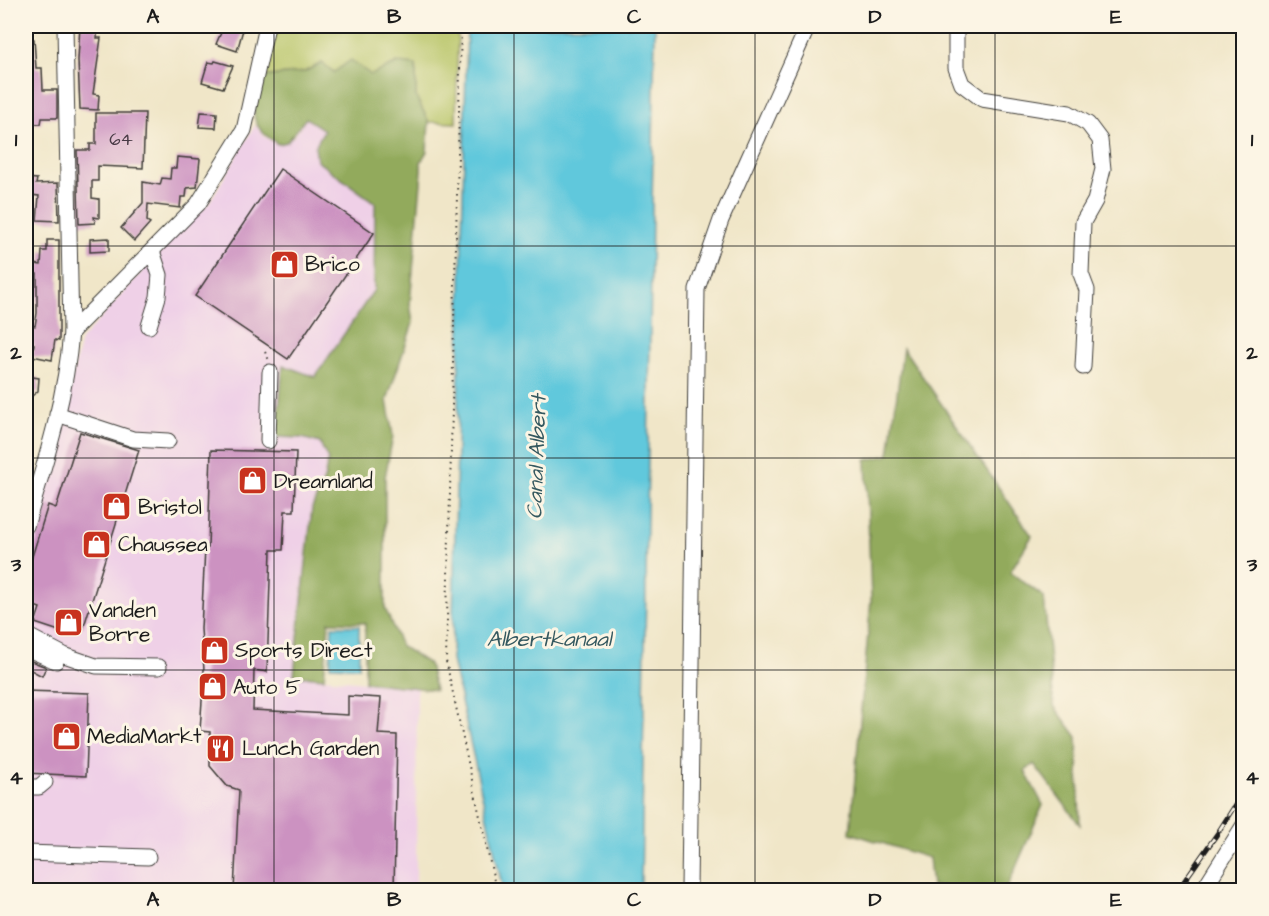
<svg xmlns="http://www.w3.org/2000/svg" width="1269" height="916" font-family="'Architects Daughter',sans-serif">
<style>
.built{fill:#efd0e7}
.green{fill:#b8c567;stroke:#6a7042;stroke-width:1.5}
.forest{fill:#92aa5c;stroke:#57633c;stroke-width:1.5}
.water{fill:#60c8dc;stroke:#3e727c;stroke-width:1.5}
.building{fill:#cc92c1}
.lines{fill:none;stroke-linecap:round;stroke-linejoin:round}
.minor-casing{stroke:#3c3a36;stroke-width:17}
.path{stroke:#3c3a36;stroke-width:2;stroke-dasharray:1.5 4.5;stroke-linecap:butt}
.minor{stroke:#fff;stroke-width:15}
.rail-casing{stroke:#1c1c1c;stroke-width:5}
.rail{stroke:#fcf5e5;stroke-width:3;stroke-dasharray:9;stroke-linecap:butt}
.grid{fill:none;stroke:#1c1c1c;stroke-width:1.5;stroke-opacity:0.55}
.labels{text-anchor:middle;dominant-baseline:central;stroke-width:6;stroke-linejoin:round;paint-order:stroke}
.number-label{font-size:18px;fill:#483a45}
.poi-label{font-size:21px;fill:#1c1c1c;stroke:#fcf5e5;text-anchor:start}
.water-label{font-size:22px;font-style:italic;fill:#34585f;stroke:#fcf5e5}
.neatline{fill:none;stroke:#1c1c1c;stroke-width:2}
.grid-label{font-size:20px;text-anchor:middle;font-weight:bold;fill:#1c1c1c}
</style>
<rect width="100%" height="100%" fill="#fcf5e5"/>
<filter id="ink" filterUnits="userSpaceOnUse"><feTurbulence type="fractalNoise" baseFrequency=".0167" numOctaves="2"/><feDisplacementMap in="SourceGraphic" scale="12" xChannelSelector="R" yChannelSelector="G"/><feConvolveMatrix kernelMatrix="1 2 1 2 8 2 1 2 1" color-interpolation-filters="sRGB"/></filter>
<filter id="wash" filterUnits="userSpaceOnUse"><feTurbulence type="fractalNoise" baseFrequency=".008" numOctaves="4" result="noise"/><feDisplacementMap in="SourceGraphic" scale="24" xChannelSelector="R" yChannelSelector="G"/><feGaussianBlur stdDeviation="1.35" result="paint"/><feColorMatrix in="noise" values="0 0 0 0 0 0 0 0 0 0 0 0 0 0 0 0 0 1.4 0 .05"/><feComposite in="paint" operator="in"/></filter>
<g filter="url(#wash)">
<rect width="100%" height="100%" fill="#f0e6c8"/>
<path class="built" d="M306,119L324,130L315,147L317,161L375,203L373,290L314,378L283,366L276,437L302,438L320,444L327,460L323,479L311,508L293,675L417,687L416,890H26V542L59,432L81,340L164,247L209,203L255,125L265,137L278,145L287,142L294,136Z"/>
<path class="green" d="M275,26H350L364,31L365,26H458L456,123L429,122L416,97V66L397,63L371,76L333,72L322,63L304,72L262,77Z"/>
<g class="forest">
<path d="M351,60L371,75L398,63L416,65V97L429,122L427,151L421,162V183L410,303L413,323L387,400L393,436L385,477V608L401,646L429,664L435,690L365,682V623L329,622L324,678L294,675L312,508L324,480L328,460L320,443L302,438L276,437L283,365L315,377L374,290L375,203L317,161L315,147L324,130L306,118L287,142L278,144C244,123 254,110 262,77L304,72L322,63L334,72Z"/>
<path d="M903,348L1032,536L1010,572L1044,597L1054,706L1077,737L1080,825L1034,764L1025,771L1043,805L1006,890L932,886L929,858L850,833L871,600L866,460L889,455Z"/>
</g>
<g class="water">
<path d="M467,26H655L641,890H503L452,660Z"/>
<path d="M332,626H359V667L330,666Z"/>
</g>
<g id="blocks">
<g class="building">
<path d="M80,26H98L97,38H101L93,94L99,95L98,110L80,109L78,60Z"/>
<path d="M224,26H244L237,51L216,44Z"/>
<path d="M26,39H34L36,68H42L43,90H57V118H42L41,124L26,123Z"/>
<path d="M215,61L233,66L223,88L202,82L208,62L214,63Z"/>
<path d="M201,112L217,113L216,128L199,127Z"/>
<path d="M96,113H145L143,168L98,166V181H92V198L99,199V218L94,217L95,223L79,224L77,150H90V144H96Z"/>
<path d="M177,157L200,159L197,187L187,188L186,197H181L180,208L148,204L147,221L150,223L134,241L121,228L143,203V182L160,185L162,178L170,179L171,168H176Z"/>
<path d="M280,169L374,233L288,359L195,296Z"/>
<path d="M26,178L37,179L36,184L58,183L59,221L37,220L39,196L31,195L32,188L26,187Z"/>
<path d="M109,238V251L90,252V239Z"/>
<path d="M47,240H59V341L55,340L52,360L32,356L34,344L26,343V328H28L29,325L35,326L37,313V274H33L34,264L41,265L42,251H47Z"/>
<path d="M26,376L39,378L38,391L26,401Z"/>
<path d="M80,432L139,450L84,626L68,634L35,623L40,608L26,603V576L48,505L56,508Z"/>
<path d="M211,450L296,452L294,511H285L283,550H271L267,672L254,670L253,710L348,715V696L381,698L378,734L397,735L394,891H234L239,790L227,786L210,766V732L200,731L204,670L201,629L205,548H208Z"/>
<path d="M31,661L46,667L42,676L27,668Z"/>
<path d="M26,691L89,693L86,776L26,773Z"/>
</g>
</g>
</g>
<g filter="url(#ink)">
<use href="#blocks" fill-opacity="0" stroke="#3c3a36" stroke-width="1.5"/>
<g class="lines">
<defs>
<g id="minor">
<path d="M956,26V68L962,84L982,99L1069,113L1088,124L1100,140L1103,169L1095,201L1083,222L1081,274L1087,290L1083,367"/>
<path d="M149,326L158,297L160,275L152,251"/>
<path d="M71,332L198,204L244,130L267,26"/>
<path d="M57,414L133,439L168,441"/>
<path d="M268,441L270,372"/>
<path d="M26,526C45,463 66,398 71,332L65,26"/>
<path d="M26,635L64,655L96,666L159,667"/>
<path d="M26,648L56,661"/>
<path d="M26,787H39L45,782"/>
<path d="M26,853L148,857"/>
<path d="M689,890L697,289L721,220L808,26"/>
<path d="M1203,890L1244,825"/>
</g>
</defs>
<use href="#minor" class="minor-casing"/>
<g class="path">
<path d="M461,26L446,661L496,890"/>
<path d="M265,352L269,360"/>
</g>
<use href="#minor" class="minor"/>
<defs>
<path id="rail" d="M1178,890L1217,834L1244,791"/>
</defs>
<use href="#rail" class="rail-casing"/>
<use href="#rail" class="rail"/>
</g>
</g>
<path class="grid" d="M274,26V890M514,26V890M755,26V890M995,26V890M26,246H1244M26,458H1244M26,670H1244"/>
<defs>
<symbol id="shop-square" viewBox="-11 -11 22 22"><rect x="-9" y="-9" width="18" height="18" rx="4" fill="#c8321e" stroke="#fcf5e5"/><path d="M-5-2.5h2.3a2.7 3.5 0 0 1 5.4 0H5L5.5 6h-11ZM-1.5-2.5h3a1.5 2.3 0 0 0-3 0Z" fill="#fff"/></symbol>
<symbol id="restaurant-square" viewBox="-11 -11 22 22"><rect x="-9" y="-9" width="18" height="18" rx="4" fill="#c8321e" stroke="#fcf5e5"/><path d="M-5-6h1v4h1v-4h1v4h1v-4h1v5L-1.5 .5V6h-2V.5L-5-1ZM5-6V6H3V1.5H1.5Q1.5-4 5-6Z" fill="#fff"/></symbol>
</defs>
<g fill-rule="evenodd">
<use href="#shop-square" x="268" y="248" width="33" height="33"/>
<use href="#shop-square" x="236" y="464" width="33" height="33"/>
<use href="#shop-square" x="100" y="490" width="33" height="33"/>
<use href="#shop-square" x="80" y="528" width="33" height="33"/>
<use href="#shop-square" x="52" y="606" width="33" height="33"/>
<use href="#shop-square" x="198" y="634" width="33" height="33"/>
<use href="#shop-square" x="196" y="670" width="33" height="33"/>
<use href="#shop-square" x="50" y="720" width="33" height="33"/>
<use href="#restaurant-square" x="204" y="732" width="33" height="33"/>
</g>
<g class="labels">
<g class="number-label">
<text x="121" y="139">64</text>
</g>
<g class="poi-label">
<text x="305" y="264">Brico</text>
<text x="274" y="481">Dreamland</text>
<text x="138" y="507">Bristol</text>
<text x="118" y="544">Chaussea</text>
<text x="89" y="610">Vanden<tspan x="89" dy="24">Borre</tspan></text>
<text x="235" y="650">Sports Direct</text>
<text x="233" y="687">Auto 5</text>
<text x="87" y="736">MediaMarkt</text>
<text x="242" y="748">Lunch Garden</text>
</g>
<g class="water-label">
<text transform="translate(537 457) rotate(-88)">Canal Albert</text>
<text x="549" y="639">Albertkanaal</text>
</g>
</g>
<rect width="1269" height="916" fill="none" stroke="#fcf5e5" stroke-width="66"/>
<rect x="33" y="33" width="1203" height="850" class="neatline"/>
<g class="grid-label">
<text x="153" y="23">A</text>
<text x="394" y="23">B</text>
<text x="634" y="23">C</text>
<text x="875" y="23">D</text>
<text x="1116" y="23">E</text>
<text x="16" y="146">1</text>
<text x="1252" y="146">1</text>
<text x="16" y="359">2</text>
<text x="1252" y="359">2</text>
<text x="16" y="571">3</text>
<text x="1252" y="571">3</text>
<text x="16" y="784">4</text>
<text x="1252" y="784">4</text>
<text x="153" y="906">A</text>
<text x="394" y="906">B</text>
<text x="634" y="906">C</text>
<text x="875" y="906">D</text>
<text x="1116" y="906">E</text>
</g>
</svg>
